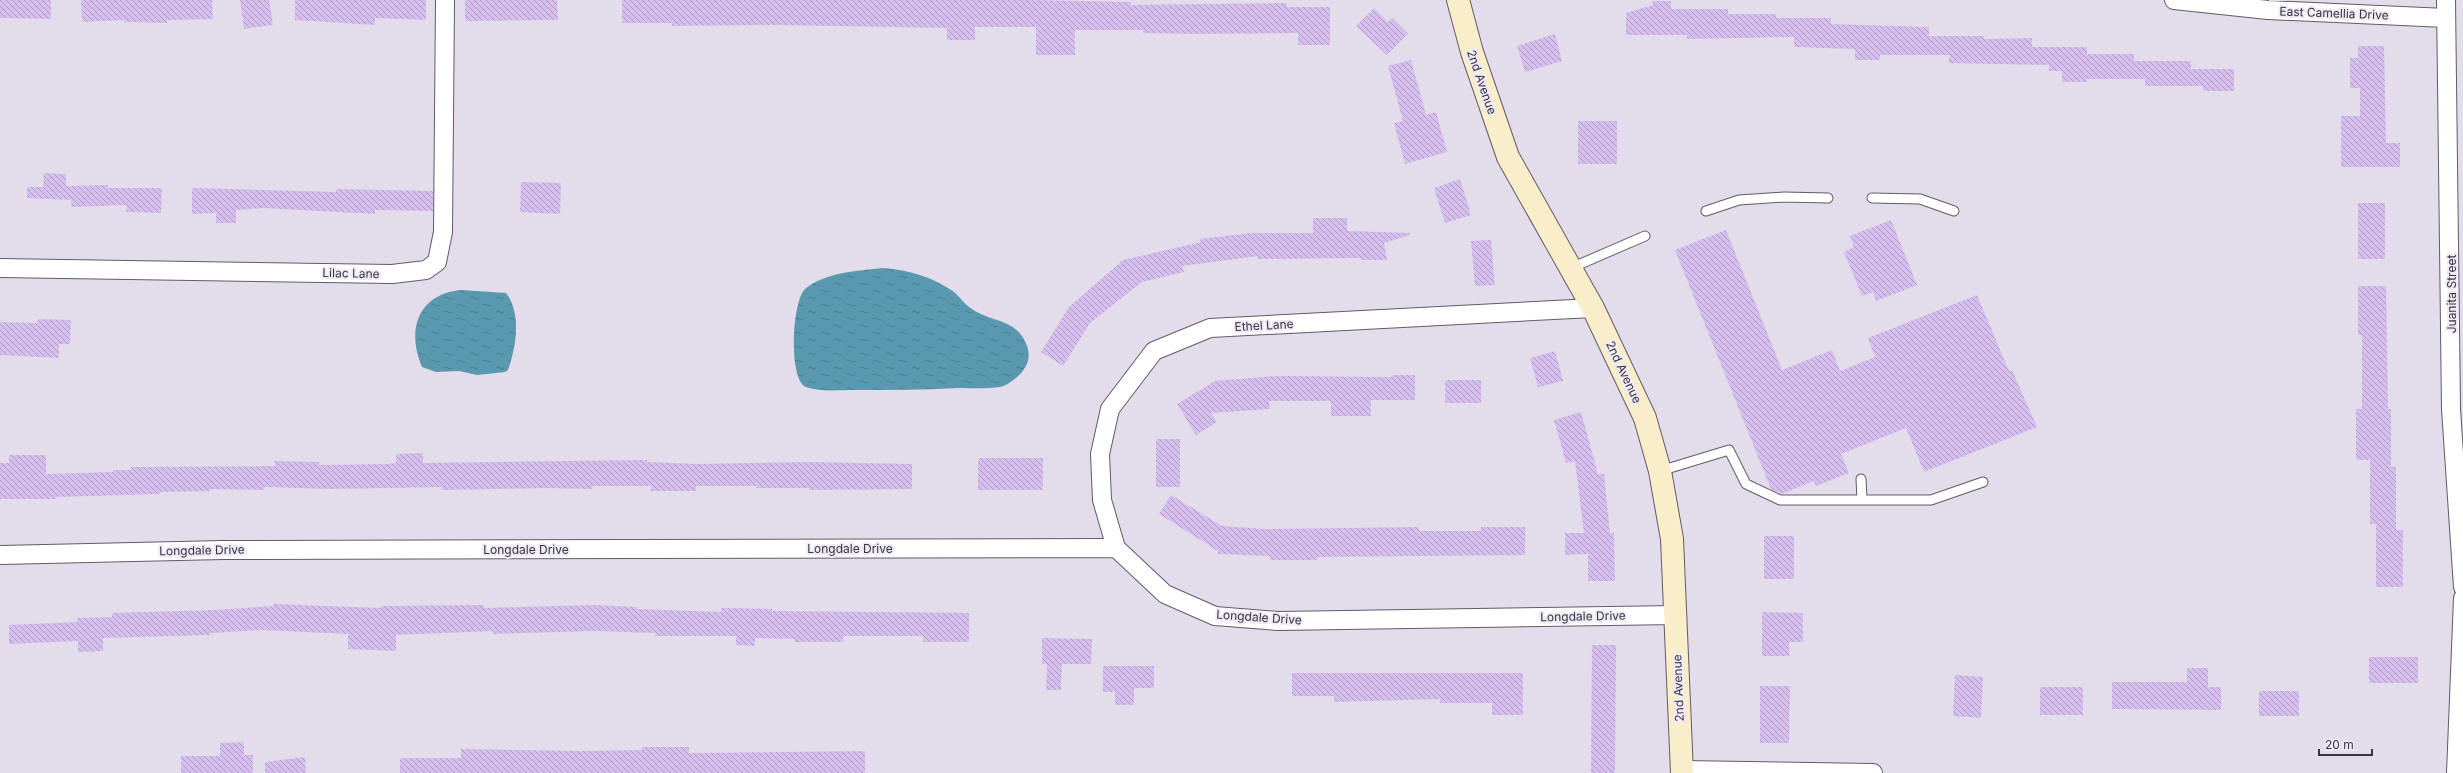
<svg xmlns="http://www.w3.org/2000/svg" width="2463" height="773" font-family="Inter,sans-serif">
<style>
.water{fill:url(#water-ripples)}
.building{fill:url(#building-back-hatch)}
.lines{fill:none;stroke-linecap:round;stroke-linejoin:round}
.lane-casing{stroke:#615b67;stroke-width:11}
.street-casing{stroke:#615b67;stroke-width:20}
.secondary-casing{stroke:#615b67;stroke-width:24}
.lane{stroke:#fff;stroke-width:9}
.street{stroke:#fff;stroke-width:18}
.secondary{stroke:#f9eec9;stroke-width:22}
.labels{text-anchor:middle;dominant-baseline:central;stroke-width:4;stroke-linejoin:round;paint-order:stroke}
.street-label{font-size:12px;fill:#363439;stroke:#f0e9f8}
</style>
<defs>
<pattern id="water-ripples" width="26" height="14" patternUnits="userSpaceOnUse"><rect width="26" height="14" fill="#5998ae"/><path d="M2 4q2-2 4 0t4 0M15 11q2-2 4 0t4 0" fill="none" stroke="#4a7d8f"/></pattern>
<pattern id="building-back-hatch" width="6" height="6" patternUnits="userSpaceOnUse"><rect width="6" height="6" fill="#d6beef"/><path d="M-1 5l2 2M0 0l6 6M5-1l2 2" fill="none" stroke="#ae9bc3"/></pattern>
</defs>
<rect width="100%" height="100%" fill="#e3dcea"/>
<g class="water">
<path d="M883,268C909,270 933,277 954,292C960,297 965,305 972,309C992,323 1017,318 1027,346C1030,354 1029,362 1024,369C1020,376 1008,385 1000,387C987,389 971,388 958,388C923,390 889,390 854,390C839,390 820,392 806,387C788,380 792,301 805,289C826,272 857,271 883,268Z"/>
<path d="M461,290L506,293C522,314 516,347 508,370L505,372L477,375L459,371L436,372L422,367C406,330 418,294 461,290Z"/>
</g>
<g class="building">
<path d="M0,0H51V19L0,18Z"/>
<path d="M81,0H212L213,19L167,20V23L124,22V20L82,22Z"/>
<path d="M240,0H269L273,25L244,29Z"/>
<path d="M295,0H426V20L375,18V25L295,20Z"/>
<path d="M465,0H557L558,20L465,21Z"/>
<path d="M622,0H1027L1131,2V5L1287,3V7H1330V45H1298V33L1197,34L1143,33V30H1075V55H1036V27H975V40H947V28L776,25L672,26V23H622Z"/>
<path d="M1652,1H1671V9H1728V14H1776V18H1831V24L1929,27V36H1984V39L2032,38V47H2087V54H2134V61H2191V69H2234V91H2203V86H2145V79H2087V82H2062V71H2049V65L1949,63V55H1880V60H1855V49L1794,47V37L1687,39V35H1626V13L1653,5Z"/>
<path d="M1374,8L1388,22L1392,18L1408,34L1387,55L1356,26Z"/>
<path d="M1555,34L1562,61L1525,72L1517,46Z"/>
<path d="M2358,46H2384L2386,143H2400V167H2341V116H2360V88H2350V58H2358Z"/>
<path d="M1411,60L1426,115L1436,112L1447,152L1405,164L1394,123L1403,121L1388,66Z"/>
<rect x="1578" y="121" width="39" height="43"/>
<path d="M44,173L66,174V186L108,185V188H162L161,213L126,212L127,205L72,207L71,200L27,198V187H43Z"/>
<path d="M1460,179L1471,215L1445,223L1434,188Z"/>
<path d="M521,182L561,183L560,214L520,212Z"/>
<path d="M192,188L336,192V189L433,191V211L375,210V214L263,208L236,210V223H216V213L192,214Z"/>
<rect x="2358" y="203" width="27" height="56"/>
<path d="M1313,218H1347V231L1410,233V235L1384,243L1387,260H1361V258L1258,259V256L1182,266L1184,272L1142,282L1090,323L1063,366L1041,352L1069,307L1123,260L1201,242L1200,239L1250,233H1313Z"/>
<path d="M1891,220L1917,285L1876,301L1873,292L1862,296L1844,252L1854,247L1850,236Z"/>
<path d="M1726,230L1782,370L1832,350L1840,371L1875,357L1868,338L1977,295L2009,371L2012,370L2037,427L1924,472L1906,428L1841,454L1849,473L1816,486L1814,481L1781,494L1771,489L1675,250Z"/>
<path d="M1491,240L1495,285L1475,286L1471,241Z"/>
<path d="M2358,286H2386L2388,409H2391V467H2396V530H2403V587H2376V524H2370V460H2356V409H2362V335H2358Z"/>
<path d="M38,319L71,320L70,344H59V358L0,355V322L37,323Z"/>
<path d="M1555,351L1563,381L1538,387L1530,358Z"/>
<path d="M1392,375H1415V400H1371V416H1331V401H1269L1270,409L1211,413L1217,422L1196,435L1177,404L1215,381L1276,376L1392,377Z"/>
<rect x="1445" y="380" width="36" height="23"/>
<path d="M1581,412L1598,474H1604L1610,533H1614L1615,581H1588V554L1565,555V533H1584L1575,461L1566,463L1554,420Z"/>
<rect x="1156" y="439" width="24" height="48"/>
<path d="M423,453V463L647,460V462L696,464L809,462L912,464V489L809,490V488H757V486H696V491H651V486H592V489L546,488L442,490V487L332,489L264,487V490L210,489V491L160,492V494L55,497V499H0V463H9V455H46V474L113,472V470H131V467L275,466V461L319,462V465L385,464L396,463V454Z"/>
<rect x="978" y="458" width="65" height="32"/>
<path d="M1171,495L1222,526L1265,529L1419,527V531H1481V527H1525V555L1317,557V560H1270V556L1218,554V551L1159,514Z"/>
<rect x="1764" y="536" width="30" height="43"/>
<path d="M274,604L381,608V606L484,605V608L594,605L637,607V609L721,612V608L772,609V611L969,613V642H923V636H843V642H795V639L755,638V646L736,645V636H655V633L594,631L493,634V631L396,635V651L348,649V634L262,630L210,633V635L103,638V651L78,652V641L9,644V625L77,622V618L112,617V613L215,610L274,606Z"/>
<path d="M1762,612L1803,613V642H1789V656H1762Z"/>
<path d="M1042,638L1092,639L1091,664H1062L1061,690H1046L1047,664H1042Z"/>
<path d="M1592,645H1616L1615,773H1591Z"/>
<rect x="2369" y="657" width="49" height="26"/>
<path d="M1103,666H1154V688H1134V705H1115V692H1103Z"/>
<path d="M2187,668H2208V687H2221V710L2112,709V682H2187Z"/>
<path d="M1292,673H1523V715H1492V703H1440V699L1334,702V696H1292Z"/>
<path d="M1955,675L1983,677L1981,718L1953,716Z"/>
<path d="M1760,686H1790L1789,743H1760Z"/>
<rect x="2040" y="687" width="43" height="28"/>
<rect x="2259" y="691" width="40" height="25"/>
<path d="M244,742V755H253V773H181V756H220V743Z"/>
<path d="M642,747H689V753L865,751V773H400V758H461V749L581,751L642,750Z"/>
<path d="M305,757L306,773H265V762Z"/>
</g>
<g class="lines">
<defs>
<g id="lane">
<path d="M1872,198L1920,199L1954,211"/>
<path d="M1706,211L1739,200L1784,197L1828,198"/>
<path d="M1571,268L1645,236"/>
<path d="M1660,471L1729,450L1746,484L1780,500H1931L1983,482"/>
<path d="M1861,479L1862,499"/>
</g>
<g id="street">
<path d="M2174,0L2268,10L2446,18"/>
<path d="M2446,0L2451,409L2463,587"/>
<path d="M0,268L392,274L426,270L437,262L443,232L445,0"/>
<path d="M1116,548L1102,500L1100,454L1110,409L1154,351L1210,328L1593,308"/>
<path d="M0,555L223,550L1116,548L1165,594L1215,616L1278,621L1677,615"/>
<path d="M1682,770L1873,773"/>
<path d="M2456,773L2463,598"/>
</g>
<path id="secondary" d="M1458,0L1472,52L1508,157L1593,308L1645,418L1660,471L1672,539L1682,773"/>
</defs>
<use href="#lane" class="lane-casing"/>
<use href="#street" class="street-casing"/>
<use href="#secondary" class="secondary-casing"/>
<use href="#lane" class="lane"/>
<use href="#street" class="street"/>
<use href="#secondary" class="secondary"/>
</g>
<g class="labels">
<g class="street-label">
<text transform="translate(2334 13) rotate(2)">East Camellia Drive</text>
<text transform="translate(1482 82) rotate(71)">2nd Avenue</text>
<text transform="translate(351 273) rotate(1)">Lilac Lane</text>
<text transform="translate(2451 294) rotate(-90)">Juanita Street</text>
<text transform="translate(1264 325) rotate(-3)">Ethel Lane</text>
<text transform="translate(1624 372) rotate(65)">2nd Avenue</text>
<text x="850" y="548">Longdale Drive</text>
<text x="526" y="549">Longdale Drive</text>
<text transform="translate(202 550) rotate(-1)">Longdale Drive</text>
<text transform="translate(1583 616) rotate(-1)">Longdale Drive</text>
<text transform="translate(1259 617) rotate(4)">Longdale Drive</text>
<text transform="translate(1678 688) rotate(-92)">2nd Avenue</text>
</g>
</g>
<path d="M2319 749v6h53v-6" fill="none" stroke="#363439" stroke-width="2"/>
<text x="2325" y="749" font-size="12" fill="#363439" stroke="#f0e9f8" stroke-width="3" paint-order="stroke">20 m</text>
</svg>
